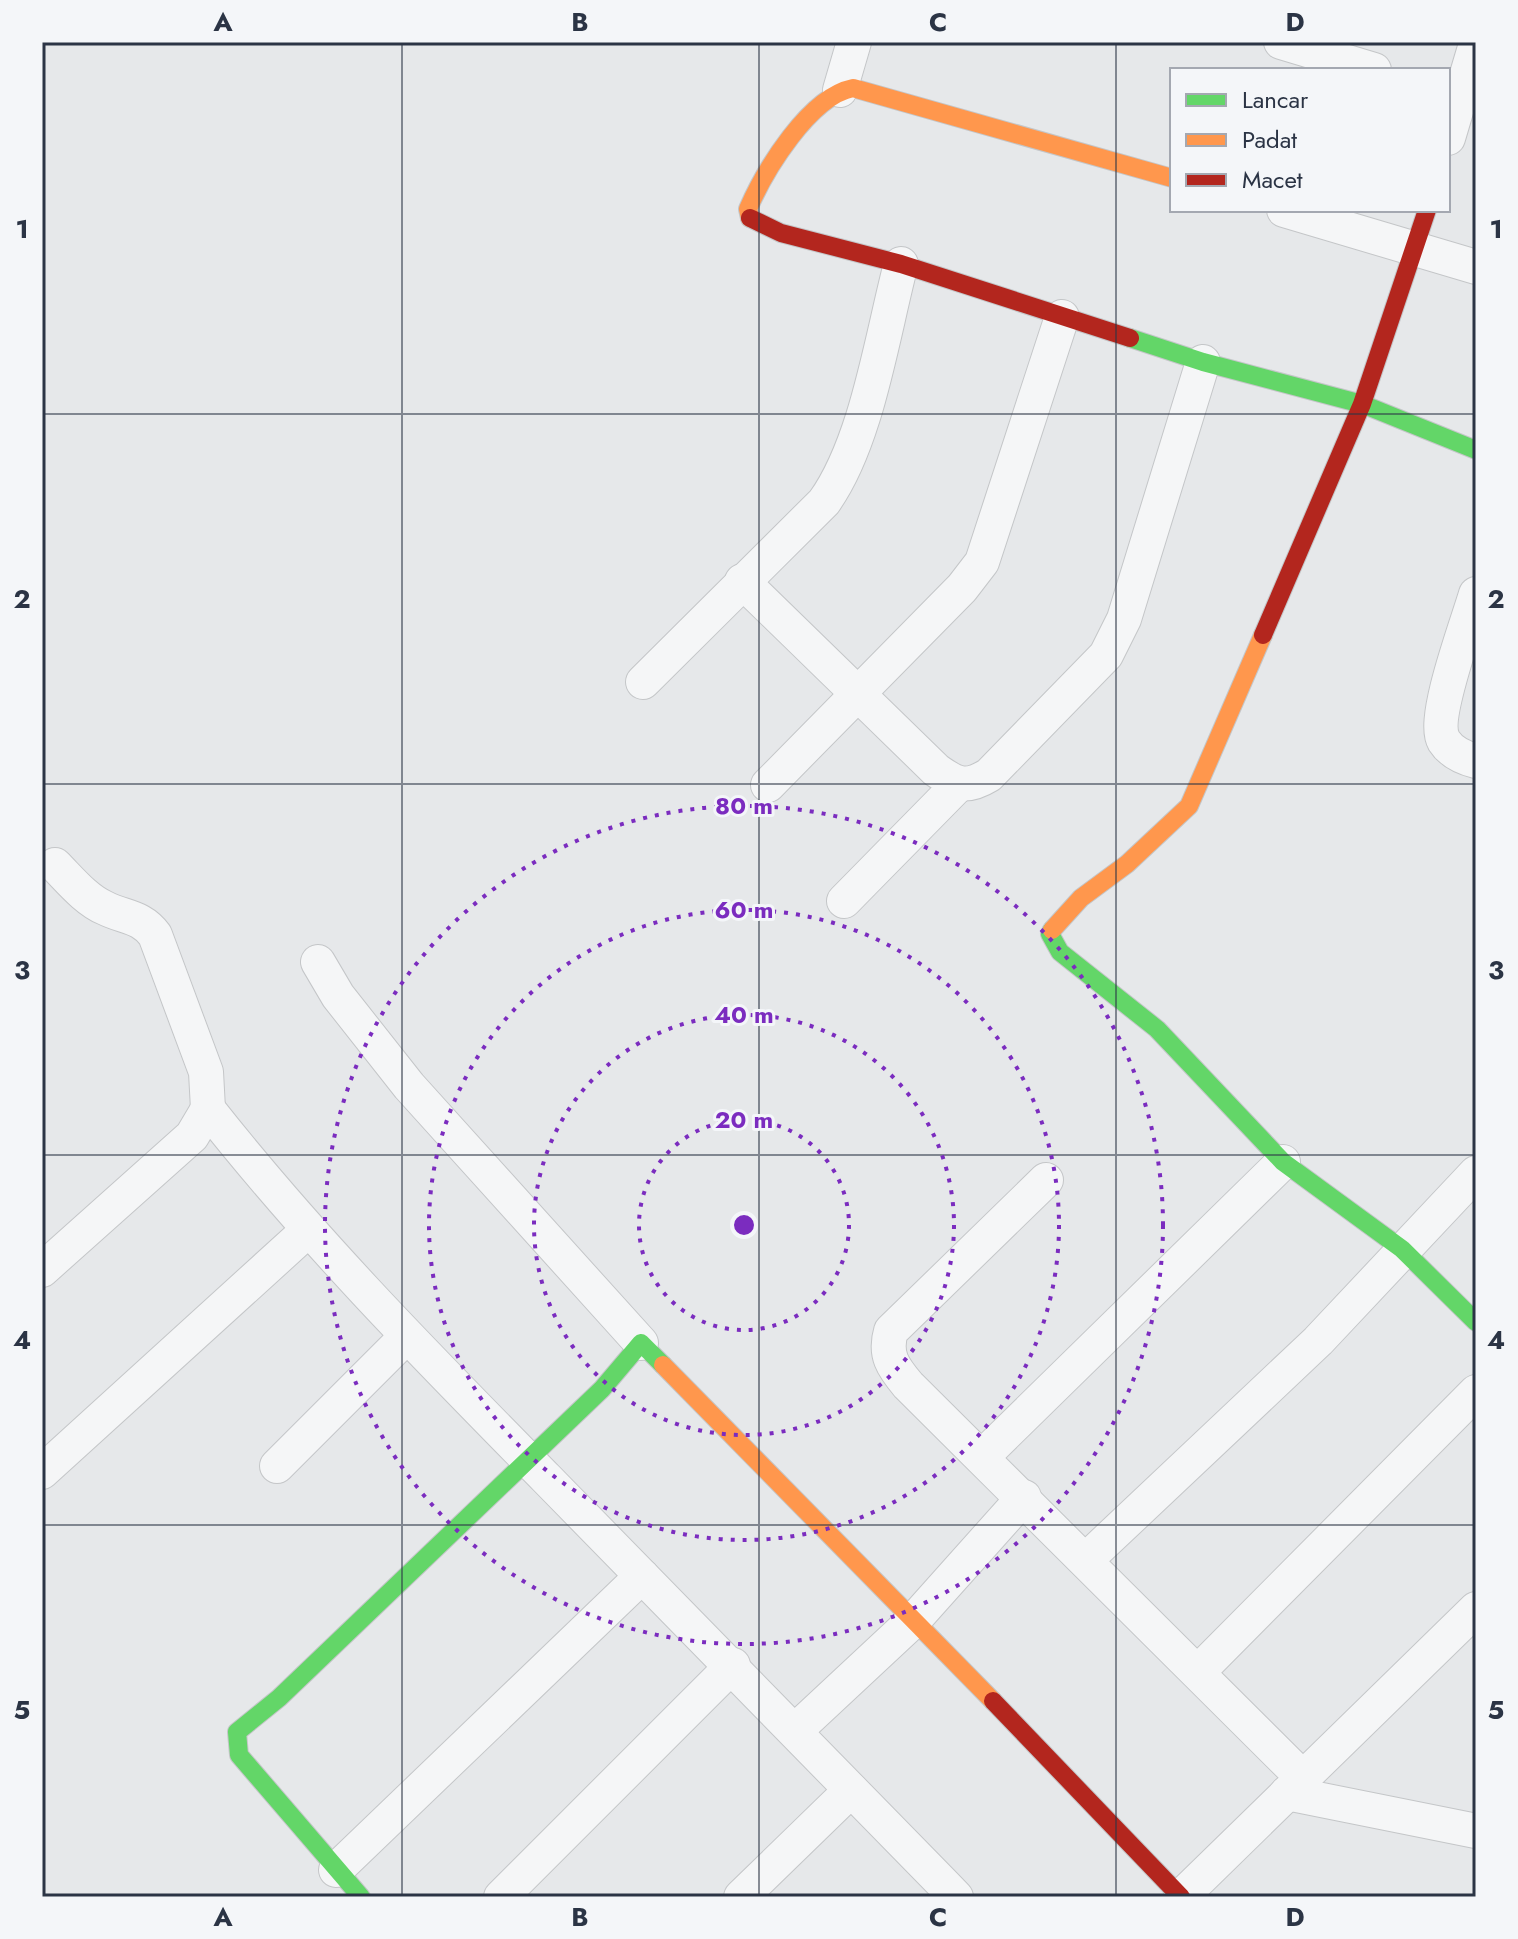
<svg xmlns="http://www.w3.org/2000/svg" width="1518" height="1939" font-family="Jost,sans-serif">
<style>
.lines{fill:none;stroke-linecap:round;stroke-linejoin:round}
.street-casing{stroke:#c4c6c8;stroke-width:36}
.fast-casing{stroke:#c4c6c8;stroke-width:20}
.slow-casing{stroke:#c4c6c8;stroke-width:20}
.jam-casing{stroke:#c4c6c8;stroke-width:20}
.street{stroke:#f5f6f7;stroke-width:34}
.fast{stroke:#63d668;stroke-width:18}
.slow{stroke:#ff974d;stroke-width:18}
.jam{stroke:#b3261e;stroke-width:18}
.grid{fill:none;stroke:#2b3445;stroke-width:2;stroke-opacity:0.55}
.ring{fill:none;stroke:#7b2cbf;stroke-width:4;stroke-dasharray:4 8}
.centre{fill:#7b2cbf;stroke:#f4f6f9;stroke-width:4}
.ring-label{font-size:24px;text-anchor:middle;font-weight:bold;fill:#7b2cbf;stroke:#f4f6f9;stroke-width:6;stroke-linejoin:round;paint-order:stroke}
.neatline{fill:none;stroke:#2b3445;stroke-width:3}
.grid-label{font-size:26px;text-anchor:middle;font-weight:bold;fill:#2b3445}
</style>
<rect width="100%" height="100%" fill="#e6e8ea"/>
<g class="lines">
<defs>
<g id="street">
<path d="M1281,42L1374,70"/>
<path d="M840,90L854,42"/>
<path d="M1448,138L1476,44"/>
<path d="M1284,210L1476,267"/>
<path d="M742,581L936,770C957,785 966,789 989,775L1106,655L1124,619L1203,362"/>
<path d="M1476,594C1468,622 1431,719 1444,741C1451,752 1464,758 1476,761"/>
<path d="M643,682L824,502C867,442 882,336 901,264"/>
<path d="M768,785L962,588L982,562L1062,317"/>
<path d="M55,865C70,880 86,900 105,908C125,918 141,916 155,935L206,1072L208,1109"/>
<path d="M844,901L958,785"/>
<path d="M318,962L338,996L409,1086L641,1343"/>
<path d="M1046,1180L891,1331C884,1355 893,1367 908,1385L1303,1778"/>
<path d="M42,1270L192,1136L208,1109C312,1241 429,1359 546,1478C683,1618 820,1757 956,1897"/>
<path d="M983,1456L1283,1162"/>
<path d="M277,1466L406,1337"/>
<path d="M42,1472L307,1231"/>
<path d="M1087,1559L1318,1341L1476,1173"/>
<path d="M1198,1672L1476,1392"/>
<path d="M796,1730L915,1619L1024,1497"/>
<path d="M1287,1793L1476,1831"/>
<path d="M336,1870L642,1576"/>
<path d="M501,1897L733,1665"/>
<path d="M741,1897L851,1790"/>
<path d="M1181,1897L1476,1609"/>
</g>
<g id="fast">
<path d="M1130,338L1203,362L1362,404L1476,450"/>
<path d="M1052,930L1050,934L1060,952L1157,1029L1283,1162L1402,1249L1476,1322"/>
<path d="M361,1897L239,1755L237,1732L279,1698L602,1389L641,1343L663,1365"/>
</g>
<g id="slow">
<path d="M750,218L748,209C765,170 809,97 853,88L1172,178"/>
<path d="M1052,930L1081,898L1127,864L1189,806L1263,635"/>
<path d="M663,1365L993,1701"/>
</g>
<g id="jam">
<path d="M750,218L781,233L901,264L1130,338"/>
<path d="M1263,635L1362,404L1427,210"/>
<path d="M993,1701L1181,1897"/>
</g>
</defs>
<use href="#street" class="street-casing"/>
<use href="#fast" class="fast-casing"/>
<use href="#slow" class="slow-casing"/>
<use href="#jam" class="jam-casing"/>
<use href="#street" class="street"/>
<use href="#fast" class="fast"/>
<use href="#slow" class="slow"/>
<use href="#jam" class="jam"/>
</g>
<path class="grid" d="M402,42V1897M759,42V1897M1116,42V1897M42,414H1476M42,784H1476M42,1155H1476M42,1525H1476"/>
<g class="ring">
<circle cx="744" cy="1225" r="105"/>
<circle cx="744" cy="1225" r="210"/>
<circle cx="744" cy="1225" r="315"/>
<circle cx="744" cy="1225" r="419"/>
</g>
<circle cx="744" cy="1225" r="12" class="centre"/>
<g class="ring-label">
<text x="744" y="814">80 m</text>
<text x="744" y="918">60 m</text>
<text x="744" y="1023">40 m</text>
<text x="744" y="1128">20 m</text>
</g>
<rect width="1518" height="1939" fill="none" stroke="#f4f6f9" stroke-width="88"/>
<rect x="1170" y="68" width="280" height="144" fill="#f4f6f9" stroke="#a4a8b1" stroke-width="2"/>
<rect x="1186" y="94" width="40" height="12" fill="#63d668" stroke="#a4a8b1" stroke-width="2"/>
<text x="1242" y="108" font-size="24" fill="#2b3445">Lancar</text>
<rect x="1186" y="134" width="40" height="12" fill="#ff974d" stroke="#a4a8b1" stroke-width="2"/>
<text x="1242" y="148" font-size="24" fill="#2b3445">Padat</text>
<rect x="1186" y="174" width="40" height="12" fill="#b3261e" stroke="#a4a8b1" stroke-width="2"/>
<text x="1242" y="188" font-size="24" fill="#2b3445">Macet</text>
<rect x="44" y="44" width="1430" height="1851" class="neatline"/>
<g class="grid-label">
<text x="223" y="31">A</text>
<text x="580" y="31">B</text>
<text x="938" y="31">C</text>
<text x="1295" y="31">D</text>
<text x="22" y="238">1</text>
<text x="1496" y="238">1</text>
<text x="22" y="608">2</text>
<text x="1496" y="608">2</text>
<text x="22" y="979">3</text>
<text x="1496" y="979">3</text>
<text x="22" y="1349">4</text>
<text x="1496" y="1349">4</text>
<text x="22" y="1719">5</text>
<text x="1496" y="1719">5</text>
<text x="223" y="1926">A</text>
<text x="580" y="1926">B</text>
<text x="938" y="1926">C</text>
<text x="1295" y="1926">D</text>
</g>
</svg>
